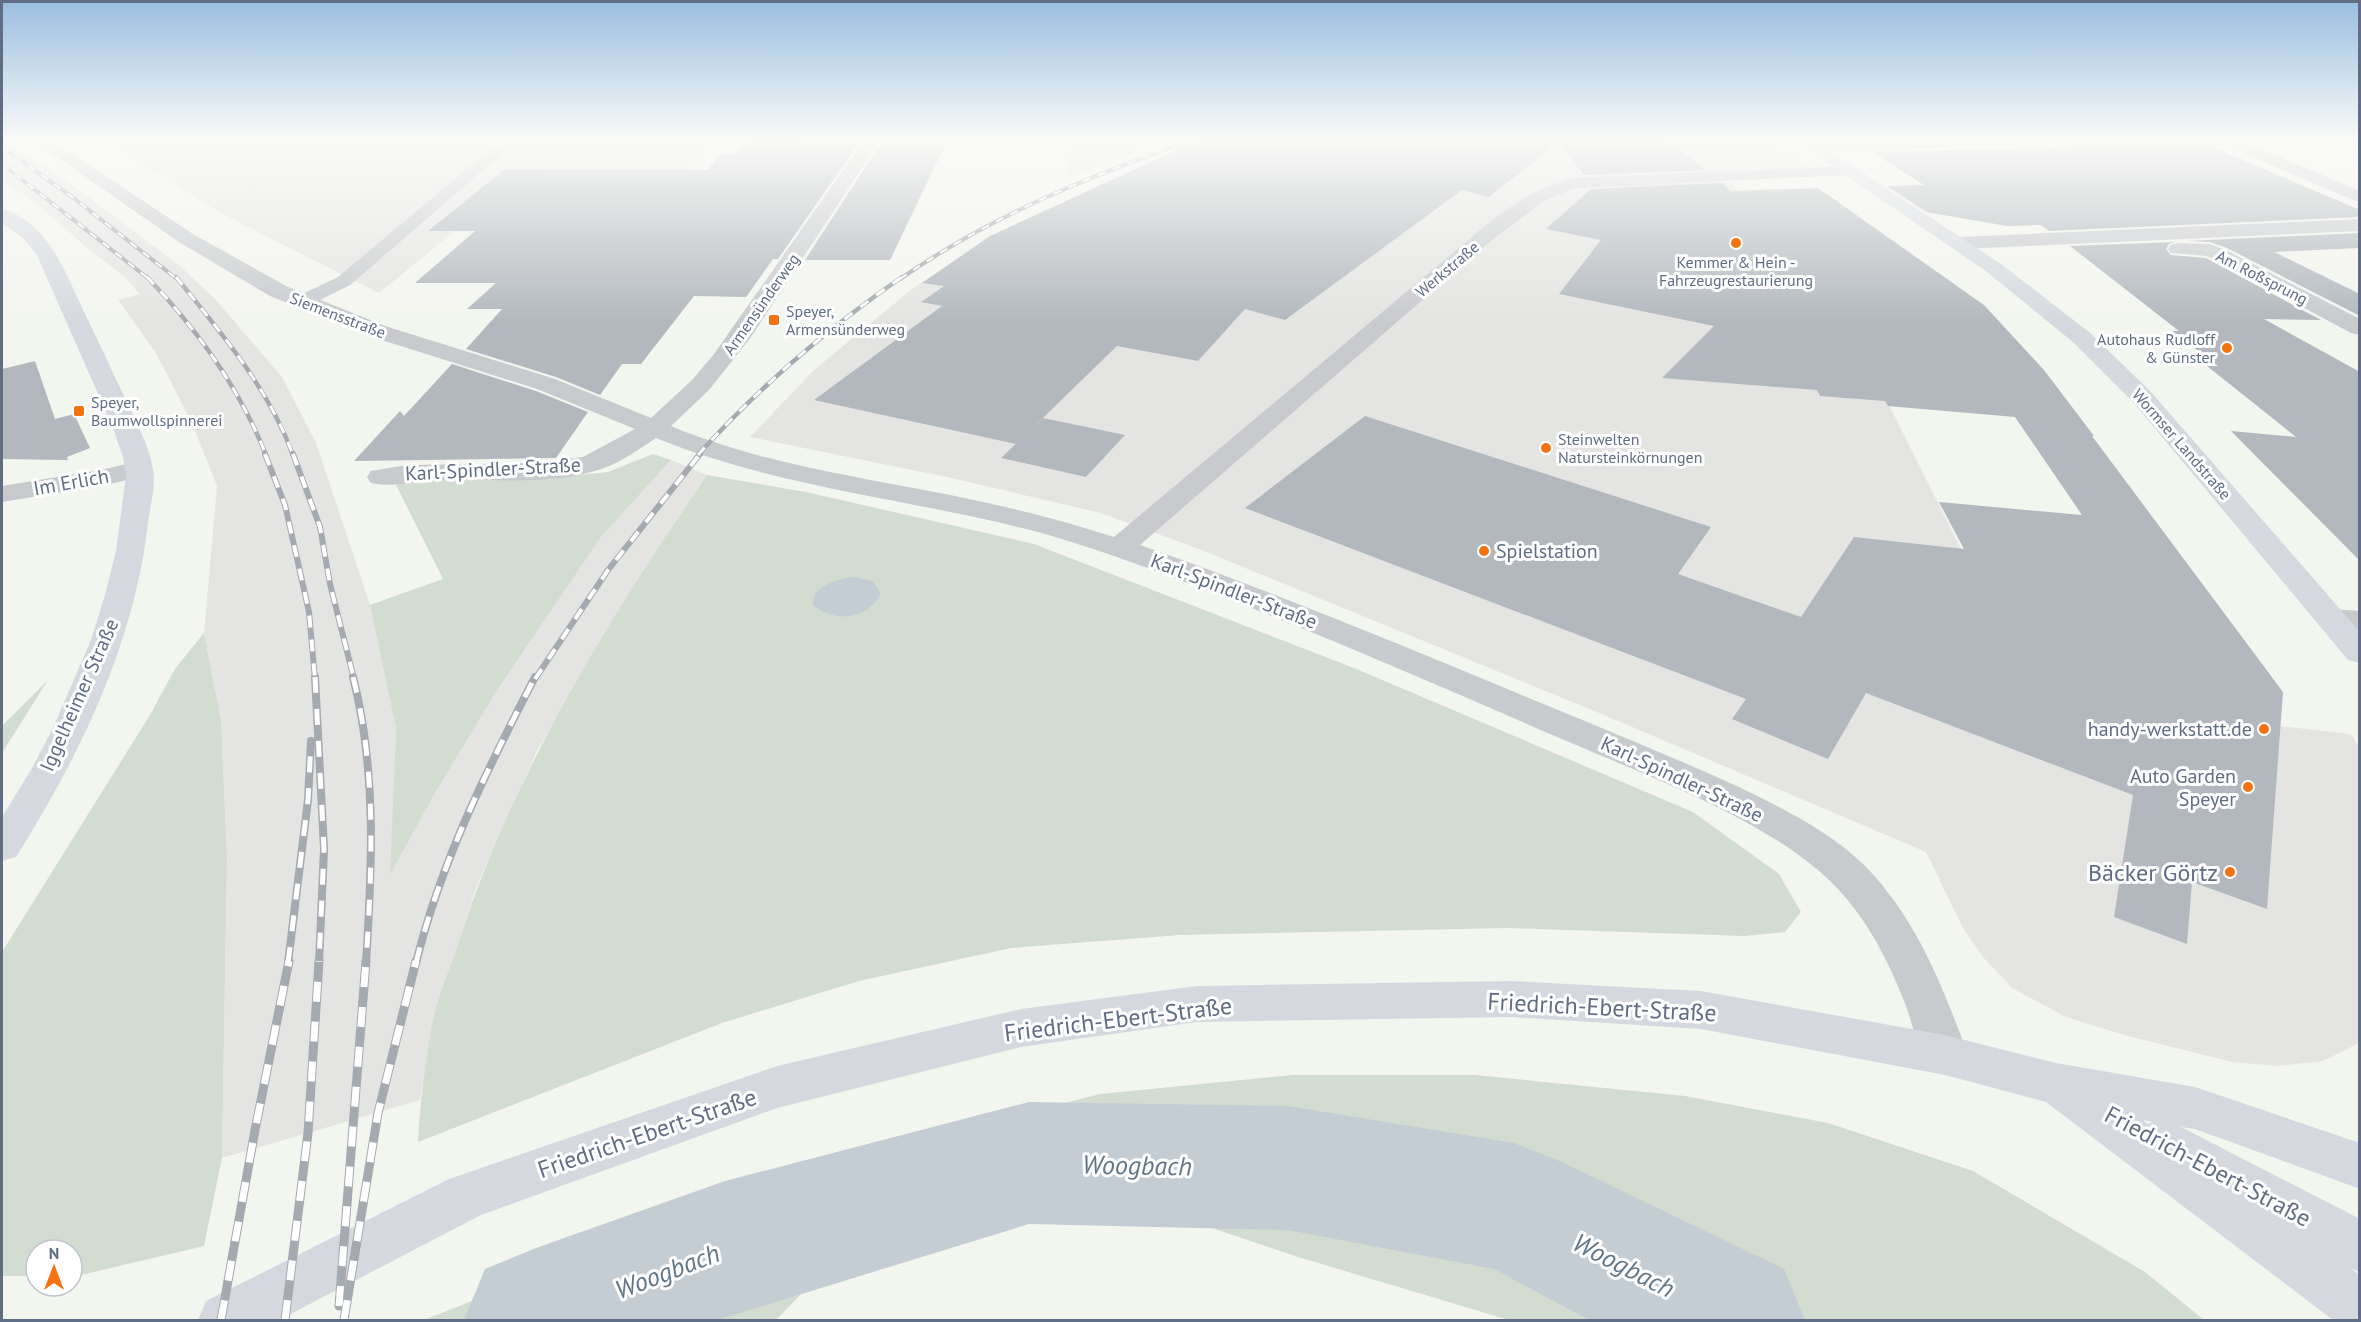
<svg xmlns="http://www.w3.org/2000/svg" width="2361" height="1322" font-family="'PT Sans',sans-serif">
<style>
.built{fill:#e4e5e3}
.green{fill:#d3dcd0}
.water{fill:#c5cdd4}
.lines{fill:none;stroke-linecap:round;stroke-linejoin:round}
.river{fill:#c5cdd4;fill-rule:evenodd}
.building{fill:#b2b8be}
.lane{fill:#c8cace;fill-rule:evenodd}
.street{fill:#c8cace;fill-rule:evenodd}
.secondary{fill:#d5d9df;fill-rule:evenodd}
.rail-far4-casing{stroke:#a5a9b0;stroke-width:4}
.rail-far3-casing{stroke:#a5a9b0;stroke-width:4.5}
.rail-far2-casing{stroke:#a5a9b0;stroke-width:6}
.rail-far1-casing{stroke:#a5a9b0;stroke-width:8}
.rail-casing{stroke:#a5a9b0;stroke-width:9}
.rail-far4{stroke:#fff;stroke-width:2;stroke-dasharray:8;stroke-linecap:butt}
.rail-far3{stroke:#fff;stroke-width:3;stroke-dasharray:10;stroke-linecap:butt}
.rail-far2{stroke:#fff;stroke-width:4;stroke-dasharray:12;stroke-linecap:butt}
.rail-far1{stroke:#fff;stroke-width:5;stroke-dasharray:16;stroke-linecap:butt}
.rail{stroke:#fff;stroke-width:7;stroke-dasharray:20;stroke-linecap:butt}
.poi-dot{fill:#f47210;stroke:#fff;stroke-width:2}
.labels{text-anchor:middle;dominant-baseline:central;stroke-width:6;stroke-linejoin:round;paint-order:stroke}
.far-poi-label{font-size:16px;fill:#606d84;stroke:#fff;text-anchor:start}
.far-street-label{font-size:16px;fill:#606d84;stroke:#fff}
.street-label{font-size:20px;fill:#606d84;stroke:#fff}
.poi-label{font-size:20px;fill:#606d84;stroke:#fff;text-anchor:end}
.near-poi-label{font-size:24px;fill:#606d84;stroke:#fff;text-anchor:end}
.near-street-label{font-size:24px;fill:#606d84;stroke:#fff}
.near-water-label{font-size:26px;font-style:italic;fill:#607689;stroke:#fff}
</style>
<rect width="100%" height="100%" fill="#f3f5ef"/>
<g class="built">
<path d="M2,139H6L79,190L179,265L216,300L282,377L316,443L370,605L396,729L391,873L435,793L498,689L601,537L671,460L707,475L673,525L610,627L537,751L476,888L433,1022L420,1100L222,1158L227,857L221,720L204,633L217,486L191,421L156,353L118,300L140,294L126,278L85,246L35,202L2,181Z"/>
<path d="M103,139H718L675,185L455,231L379,293L222,214Z"/>
<path d="M1067,139H1174L1068,177Z"/>
<path d="M1223,139H1769L1814,171L1721,175L1792,232L1842,311L1961,549L2280,726L2351,734L2360,749L2359,1043L2323,1061L2278,1066L2232,1062L2124,1035L2066,1017L2012,988L1983,957L1963,928L1926,852L1604,715L1204,551L1101,513L947,477L750,437L814,370L912,289L968,252L1062,203L1148,163Z"/>
</g>
<g class="green">
<path d="M653,454L671,460L601,537L498,689L435,793L390,875L396,729L370,605L443,579L396,485L403,480L579,475L608,472Z"/>
<path d="M707,475L806,492L1034,544L1354,668L1693,812L1779,874L1801,912L1785,932L1745,936L1507,928L1180,935L1011,948L859,981L722,1023L418,1142C420,1103 425,1064 432,1025C437,998 449,972 457,947C511,777 607,621 707,475Z"/>
<path d="M204,633L221,720L227,857L222,1158L204,1246L81,1275H72V1250H36V1276H2V952L150,715L175,669Z"/>
<path d="M48,680L2,753V726Z"/>
<path d="M1293,1075H1475L1685,1096L1828,1123L1973,1171L2145,1272L2204,1320H1509L1298,1257L1120,1197L986,1201L845,1257L807,1288L776,1320H424L731,1198L921,1140L1100,1094Z"/>
</g>
<path class="water" d="M854,577L873,581L881,594C866,620 835,623 813,605L815,593C827,582 838,579 854,577Z"/>
<g class="lines">
<path class="river" d="M1029,1102L1288,1106L1514,1143L1562,1162L1784,1269L1805,1320H1589L1494,1269L1288,1230L1029,1224L717,1320H464L485,1269L536,1248L725,1181Z"/>
</g>
<g class="building">
<path d="M748,139H807L804,143H859L778,259H773L746,297L694,296L641,364H622L600,395L556,377L466,349L502,309H467L496,283H415L475,231H428L505,169L707,170L722,154H735Z"/>
<path d="M1201,139H1666L1705,170L1584,175L1558,143L1489,197L1462,190L1285,320L1245,309L1198,361L1117,346L1016,444L814,400L942,306L921,302L944,286L922,283L990,236Z"/>
<path d="M881,143H946L890,260H805Z"/>
<path d="M2205,144L2360,210V217L2049,231L2041,225L2007,226L1926,212L1887,186L1924,185L1872,152Z"/>
<path d="M1722,183L1731,191L1818,188L1984,305L2044,370L2094,436H2092L2283,692L2267,909L2192,882L2187,944L2114,917L2133,795L1866,693L1828,759L1732,719L1746,699L1245,508L1365,416L1711,527L1678,574L1801,617L1854,537L1964,549L1939,502L2082,515L2015,417L1888,406L1885,401L1820,396L1817,390L1662,378L1714,326L1559,294L1601,240L1546,229L1591,189Z"/>
<path d="M2360,233V248L2274,252L2360,294V316L2227,248L2210,242L2187,241Z"/>
<path d="M2175,242L2169,244L2166,249L2171,255L2206,258L2321,320L2264,319L2360,372V561L2231,431L2296,437L2207,366H2218L2172,331H2179L2070,246Z"/>
<path d="M35,361L55,419L74,414L90,448L67,457L68,460L2,459V369Z"/>
<path d="M452,364L536,391L588,412L556,458L354,461L400,411L404,416Z"/>
<path d="M1043,418L1125,435L1086,477L1001,458Z"/>
</g>
<g class="lines">
<g class="lane">
<path d="M1968,139H2103L2096,143L1815,152L1808,148L1815,144Z"/>
<path d="M498,146L505,150L503,153L350,285L308,306H294L292,302L294,298L338,277L493,147Z"/>
</g>
<g class="street">
<path d="M31,139H50L193,234L286,286L385,326L555,379L651,418L692,380L714,354L865,139H881L751,337L709,390L671,426C762,464 859,477 955,496C1009,507 1062,520 1114,537L1473,236C1504,210 1534,188 1574,178L1854,166L1857,170L1854,174L1848,175L1575,188L1544,201L1487,244L1140,545C1289,597 1434,659 1580,719C1633,741 1686,763 1739,787C1782,808 1829,831 1864,865C1916,917 1943,987 1968,1055L1961,1069L1945,1075L1929,1069C1919,1049 1913,1027 1906,1006C1889,962 1868,920 1835,886C1773,822 1650,777 1569,742C1450,691 1333,639 1213,593C1160,572 1106,552 1052,536C921,499 783,490 656,438C639,449 623,461 604,468C552,487 490,478 435,480C415,481 391,488 371,483L367,477L371,471L407,465L536,463L583,457L635,429L537,389L369,336L270,296L179,242Z"/>
<path d="M2215,139H2237L2360,191V203L2217,142Z"/>
<path d="M2360,219V231L1959,249L1952,247L1949,243L1952,239L1959,237Z"/>
<path d="M2178,243L2210,244L2226,250L2360,319V335L2351,333L2207,256L2171,253L2168,249L2171,245Z"/>
<path d="M140,461L150,463L153,469L150,475L101,486L2,502V486L101,470Z"/>
<path d="M2331,609L2360,611V631L2320,626L2315,619L2320,612Z"/>
</g>
<g class="secondary">
<path d="M1793,139H1812L2001,264L2089,332L2151,392L2360,632V663L2348,660L2133,402L2073,342L1987,272Z"/>
<path d="M2,209C48,221 66,274 84,312C98,340 111,369 125,398C135,420 149,445 153,469C156,486 150,506 148,523C134,645 80,755 16,857L2,861V817L31,770L53,728L91,640L105,595L116,551L126,476L123,457L113,428L37,255L22,237L2,223Z"/>
<path d="M1512,981L1701,991L1945,1035L2056,1063L2195,1087L2360,1143V1189L2195,1129L2181,1127L2360,1219V1272L2350,1268L2360,1275V1320H2333L2046,1102L1945,1075L1701,1029L1512,1017L1197,1022L1021,1047L777,1108L481,1215L279,1320H198L206,1301L449,1179L777,1066L1021,1009L1197,986ZM2143,1120L2153,1122L2148,1124Z"/>
</g>
<defs>
<g id="rail-far4">
<path d="M2,147L71,196L177,279"/>
<path d="M2,164L149,279"/>
<path d="M900,279C991,216 1093,174 1197,139"/>
</g>
<g id="rail-far3">
<path d="M147,277C196,328 240,389 266,455"/>
<path d="M176,277C221,333 268,387 293,455"/>
<path d="M698,455C759,387 827,329 902,277"/>
</g>
<g id="rail-far2">
<path d="M265,454L285,505L309,612L315,679"/>
<path d="M293,454L320,527L330,584L354,679"/>
<path d="M535,679L608,570L700,454"/>
</g>
<g id="rail-far1">
<path d="M315,677L324,849L319,963"/>
<path d="M353,677C377,771 372,868 366,963"/>
<path d="M288,963L308,800L311,741"/>
<path d="M416,963C441,861 487,770 535,677"/>
</g>
<g id="rail">
<path d="M339,1306L366,961"/>
<path d="M221,1320L255,1130L289,961"/>
<path d="M285,1320L308,1133L319,961"/>
<path d="M344,1320L378,1113L416,961"/>
</g>
</defs>
<use href="#rail-far4" class="rail-far4-casing"/>
<use href="#rail-far3" class="rail-far3-casing"/>
<use href="#rail-far2" class="rail-far2-casing"/>
<use href="#rail-far1" class="rail-far1-casing"/>
<use href="#rail" class="rail-casing"/>
<use href="#rail-far4" class="rail-far4"/>
<use href="#rail-far3" class="rail-far3"/>
<use href="#rail-far2" class="rail-far2"/>
<use href="#rail-far1" class="rail-far1"/>
<use href="#rail" class="rail"/>
</g>
<linearGradient id="sky" x2="0" y2="1"><stop stop-color="#9abee0"/><stop offset="0.43" stop-color="#fafaf8"/><stop offset="1" stop-color="#fafaf8" stop-opacity="0"/></linearGradient>
<rect width="2361" height="324" fill="url(#sky)"/>
<g class="poi-dot">
<circle cx="1736" cy="243" r="6"/>
<rect x="768" y="314" width="12" height="12" rx="3"/>
<circle cx="2227" cy="348" r="6"/>
<rect x="73" y="405" width="12" height="12" rx="3"/>
<circle cx="1546" cy="448" r="6"/>
<circle cx="1484" cy="551" r="6"/>
<circle cx="2264" cy="729" r="6"/>
<circle cx="2248" cy="787" r="6"/>
<circle cx="2230" cy="872" r="6"/>
</g>
<g class="labels">
<g class="far-poi-label">
<text x="1736" y="262" text-anchor="middle">Kemmer &amp; Hein -<tspan x="1736" dy="18">Fahrzeugrestaurierung</tspan></text>
<text x="786" y="311">Speyer,<tspan x="786" dy="18">Armensünderweg</tspan></text>
<text x="2215" y="339" text-anchor="end">Autohaus Rudloff<tspan x="2215" dy="18">&amp; Günster</tspan></text>
<text x="91" y="402">Speyer,<tspan x="91" dy="18">Baumwollspinnerei</tspan></text>
<text x="1558" y="439">Steinwelten<tspan x="1558" dy="18">Natursteinkörnungen</tspan></text>
</g>
<g class="far-street-label">
<text transform="translate(1447 269) rotate(-40)">Werkstraße</text>
<text transform="translate(2262 277) rotate(27)">Am Roßsprung</text>
<text transform="translate(761 304) rotate(-55)">Armensünderweg</text>
<text transform="translate(338 315) rotate(21)">Siemensstraße</text>
<text transform="translate(2182 444) rotate(49)">Wormser Landstraße</text>
</g>
<g class="street-label">
<text transform="translate(493 469) rotate(-3)">Karl-Spindler-Straße</text>
<text transform="translate(71 482) rotate(-10)">Im Erlich</text>
<text transform="translate(1234 591) rotate(21)">Karl-Spindler-Straße</text>
<text transform="translate(79 695) rotate(-66)">Iggelheimer Straße</text>
<text transform="translate(1682 779) rotate(25)">Karl-Spindler-Straße</text>
</g>
<g class="poi-label">
<text x="1496" y="551" text-anchor="start">Spielstation</text>
<text x="2252" y="729">handy-werkstatt.de</text>
<text x="2236" y="776">Auto Garden<tspan x="2236" dy="23">Speyer</tspan></text>
</g>
<g class="near-poi-label">
<text x="2218" y="872">Bäcker Görtz</text>
</g>
<g class="near-street-label">
<text transform="translate(1602 1007) rotate(3)">Friedrich-Ebert-Straße</text>
<text transform="translate(1118 1019) rotate(-7)">Friedrich-Ebert-Straße</text>
<text transform="translate(647 1133) rotate(-19)">Friedrich-Ebert-Straße</text>
<text transform="translate(2208 1166) rotate(28)">Friedrich-Ebert-Straße</text>
</g>
<g class="near-water-label">
<text transform="translate(1137 1165) rotate(1)">Woogbach</text>
<text transform="translate(1624 1265) rotate(27)">Woogbach</text>
<text transform="translate(667 1271) rotate(-21)">Woogbach</text>
</g>
</g>
<rect width="2361" height="1322" fill="none" stroke="#606d84" stroke-width="6"/>
<g transform="translate(54 1268)"><circle r="28" fill="#ffffff" stroke="#bfc5ce" stroke-width="1.5"/>
<path d="M0-4.5L10 22L0 15L-10 22Z" fill="#f47210"/>
<text y="-9" font-size="16" font-weight="bold" text-anchor="middle" fill="#606d84">N</text>
</g>
</svg>
